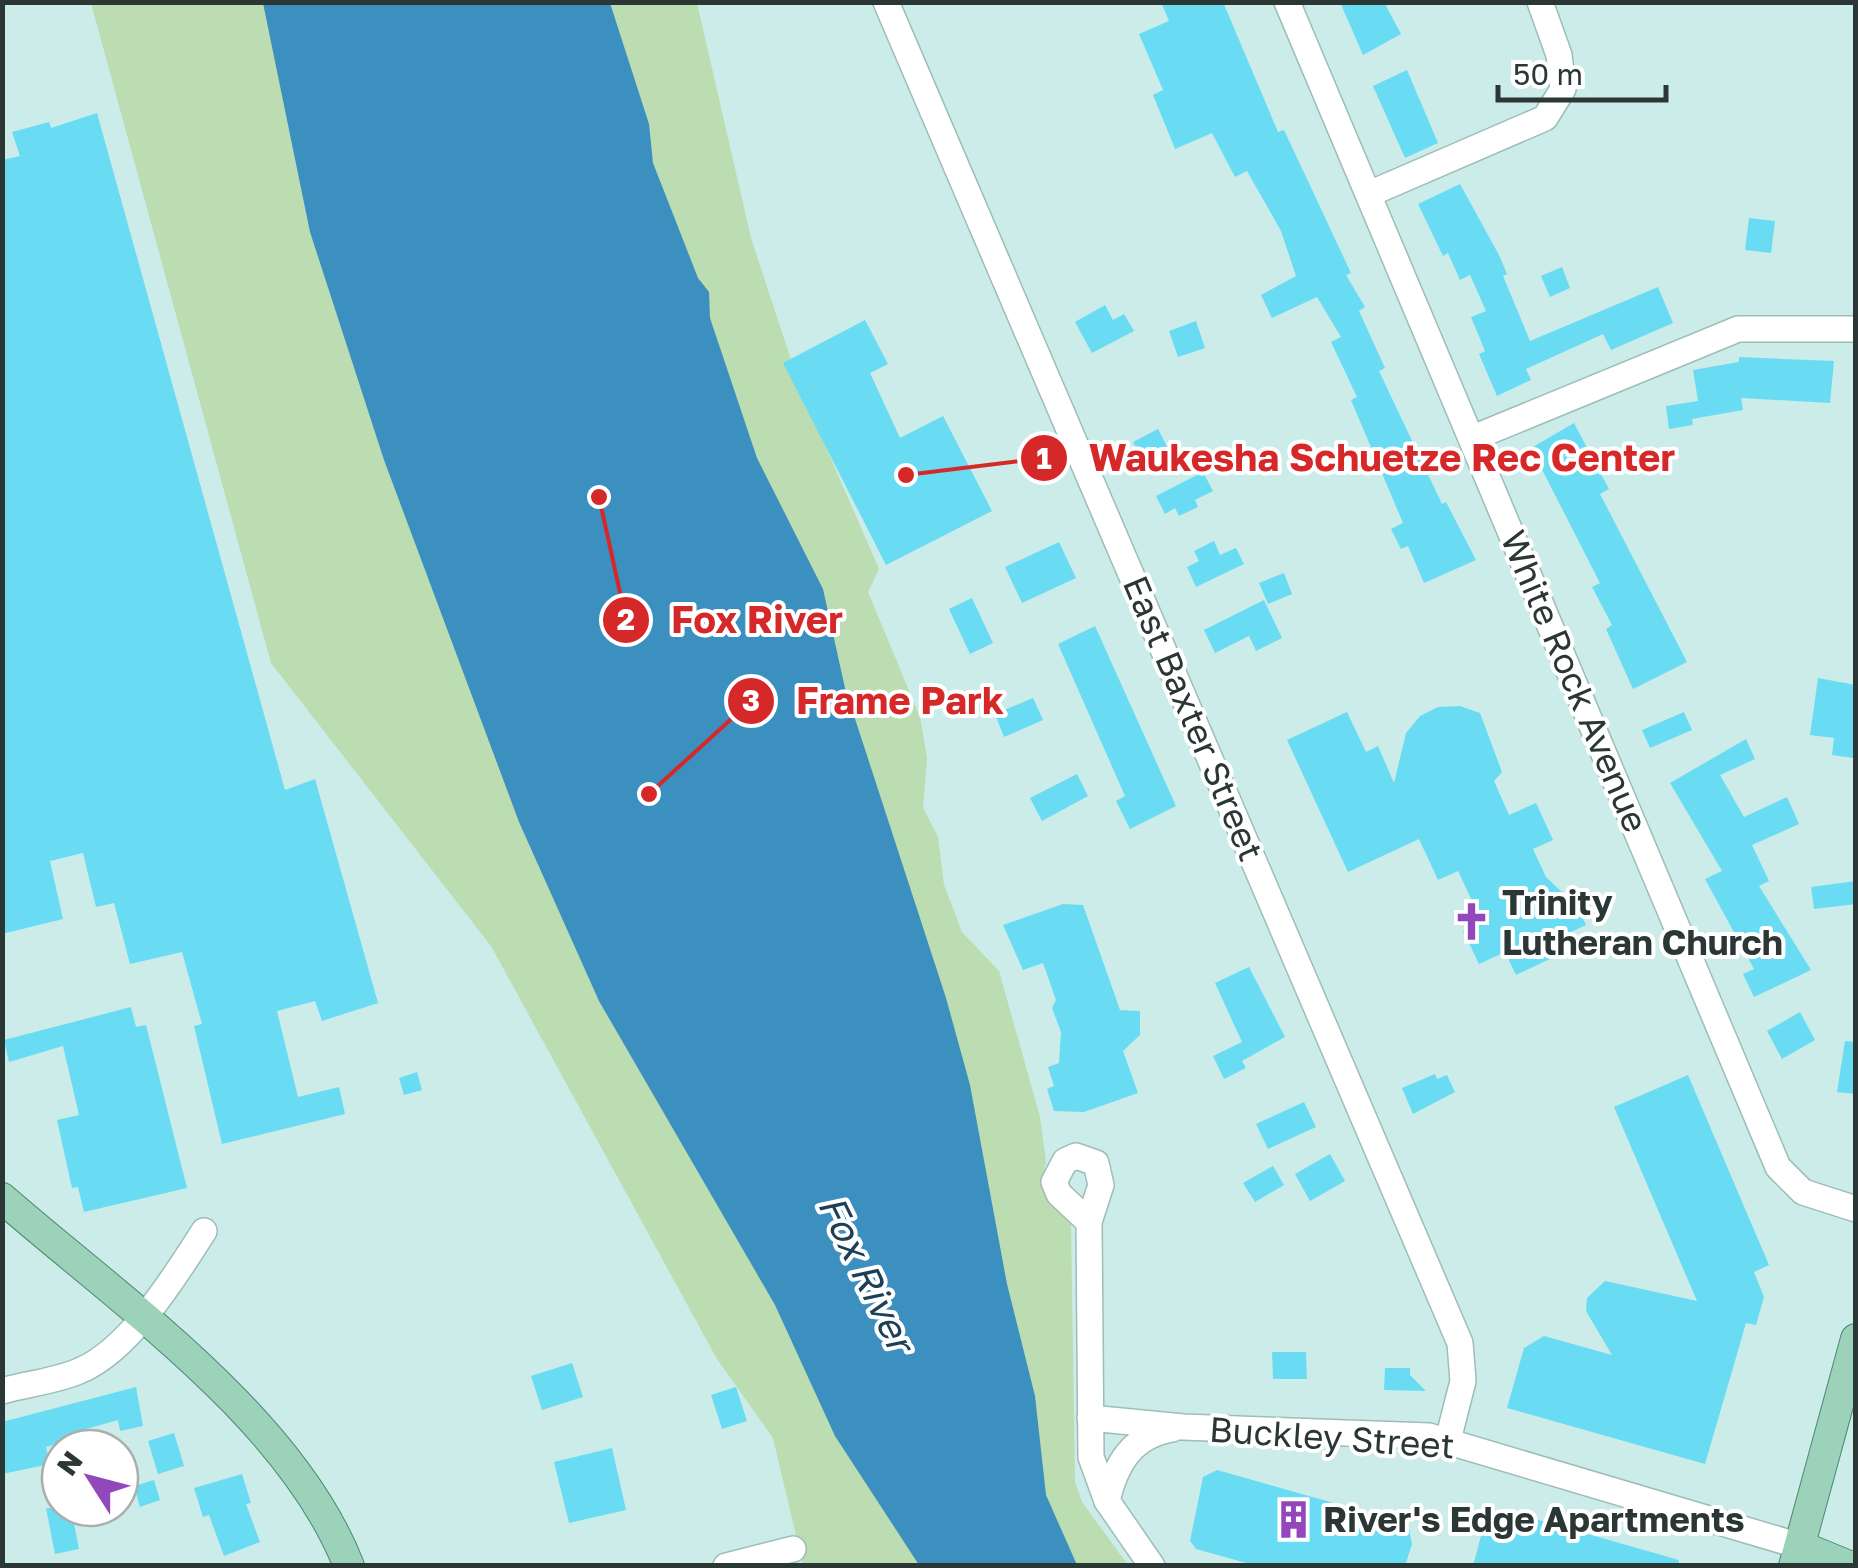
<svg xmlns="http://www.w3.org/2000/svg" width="1858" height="1568" font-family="'Golos Text',sans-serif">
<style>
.green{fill:#bcdcb1}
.water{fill:#3b90c0}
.building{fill:#69dcf3}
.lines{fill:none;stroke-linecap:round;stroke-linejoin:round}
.minor-casing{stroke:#9dbdb9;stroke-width:28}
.major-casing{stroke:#4a886e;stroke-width:32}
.minor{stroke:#fff;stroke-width:25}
.major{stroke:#9dd2ba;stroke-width:30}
.labels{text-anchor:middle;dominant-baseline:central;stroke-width:8;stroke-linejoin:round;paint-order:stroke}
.street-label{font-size:35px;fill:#2a3735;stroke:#fff}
.poi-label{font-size:35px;font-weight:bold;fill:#2a3735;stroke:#fff;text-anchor:start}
.water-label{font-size:38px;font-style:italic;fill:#1d4056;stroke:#fff}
.leader{fill:none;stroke:#d62828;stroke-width:4}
.callout-dot{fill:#d62828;stroke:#fff;stroke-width:4}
.mark-label{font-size:30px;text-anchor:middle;font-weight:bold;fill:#fff}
.callout-label{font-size:38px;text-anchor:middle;font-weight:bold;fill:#d62828;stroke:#fff;stroke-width:8;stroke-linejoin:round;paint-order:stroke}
</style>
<rect width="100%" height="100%" fill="#cbece8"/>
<path class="green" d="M91,3H697L751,238L801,390L879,569L868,592L920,717L927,758L923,808L938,837L944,885L962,932L999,971L1040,1117L1046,1162L1042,1181L1071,1224L1075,1482L1082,1502L1128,1565H803L773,1438L717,1359L491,946L271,663Z"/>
<path class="water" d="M263,3H610L649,124L653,163L698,278L709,292L710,318L757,458L823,589L845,688L946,998L970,1085L1007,1284L1035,1396L1046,1495L1077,1565H919L835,1436L775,1305L599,1001L519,822L384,460L310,232Z"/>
<g class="building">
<path d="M1161,2H1223L1278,132L1284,130L1351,273L1346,275L1365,307L1359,311L1385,368L1379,371L1442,504L1446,502L1476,560L1424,583L1408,546L1401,549L1391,529L1403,523L1351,400L1357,397L1331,342L1341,337L1317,297L1272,318L1261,295L1296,276L1281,231L1247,171L1235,177L1212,133L1175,149L1153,95L1163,90L1139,34L1169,21Z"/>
<path d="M1340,2H1384L1401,34L1363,55Z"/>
<path d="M1407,70L1438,143L1405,158L1373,86Z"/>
<path d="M97,113L285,790L315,779L378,1003L322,1021L315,1001L277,1011L298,1097L339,1087L345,1114L222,1144L194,1026L202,1024L182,952L130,964L114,903L96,907L83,853L50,861L63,919L2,934V160L20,156L12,132L49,122L51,128Z"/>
<path d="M1460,184L1499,255L1507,274L1503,276L1530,341L1658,287L1673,323L1611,350L1603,334L1526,369L1531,380L1497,396L1479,354L1485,351L1471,317L1486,311L1470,275L1460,280L1448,253L1443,256L1418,204Z"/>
<path d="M1749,218L1775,221L1771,253L1745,250Z"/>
<path d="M1562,267L1570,288L1550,297L1541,276Z"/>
<path d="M1105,305L1113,320L1124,314L1134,331L1092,353L1075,322Z"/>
<path d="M865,320L888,364L870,373L900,438L943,416L992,511L886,565L783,363Z"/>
<path d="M1196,321L1205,348L1178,357L1169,331Z"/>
<path d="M1739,357L1834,361L1830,403L1741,398L1743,410L1692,419L1693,425L1669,429L1666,406L1698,401L1693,370L1739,362Z"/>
<path d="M1574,423L1609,489L1600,494L1687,662L1633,689L1606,629L1612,625L1592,587L1600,583L1531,448Z"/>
<path d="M1158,429L1170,452L1144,465L1133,442Z"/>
<path d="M1203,472L1213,491L1195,500L1198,507L1179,516L1175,508L1165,514L1156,496Z"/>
<path d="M1214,541L1220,555L1236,548L1244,564L1196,587L1187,567L1199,561L1194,551Z"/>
<path d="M1059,542L1076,578L1022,603L1005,567Z"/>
<path d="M1284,573L1292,594L1268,604L1259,583Z"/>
<path d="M972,598L993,643L970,654L949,609Z"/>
<path d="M1264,600L1282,638L1256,651L1249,636L1215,653L1204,630Z"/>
<path d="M1095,626L1176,806L1130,829L1116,801L1125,796L1058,644Z"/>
<path d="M1818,678L1856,685L1853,758L1832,755L1834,738L1810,735Z"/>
<path d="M1033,698L1043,720L1004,737L995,714Z"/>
<path d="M1460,706L1480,713L1502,772L1494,781L1509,815L1536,803L1553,840L1533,849L1546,877L1565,895L1570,892L1586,925L1569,933L1575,947L1516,975L1505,952L1479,964L1463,931L1482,922L1458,871L1438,880L1419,839L1348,872L1287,740L1347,712L1366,752L1378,746L1394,783L1406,733L1420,716L1438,707Z"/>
<path d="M1684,712L1692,730L1650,748L1642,730Z"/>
<path d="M1746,739L1755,759L1720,775L1744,817L1787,797L1799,824L1752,845L1769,881L1759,886L1811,970L1754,997L1743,974L1754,969L1705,879L1722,871L1670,783Z"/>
<path d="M1077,774L1088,796L1042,821L1030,798Z"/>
<path d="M1856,881V904L1814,909L1811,887Z"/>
<path d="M1063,904L1083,905L1120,1010L1140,1011V1035L1123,1051L1138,1093L1084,1112L1054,1111L1047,1089L1054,1086L1048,1067L1059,1063L1061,1032L1052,1008L1056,1000L1043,963L1023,970L1003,925Z"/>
<path d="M1249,967L1285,1037L1242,1061L1246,1068L1224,1079L1213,1056L1242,1042L1215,983Z"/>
<path d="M131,1007L136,1027L146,1025L187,1188L84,1212L78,1187L72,1188L57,1120L79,1115L63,1046L9,1062L4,1040Z"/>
<path d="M1800,1012L1815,1040L1782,1059L1767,1031Z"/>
<path d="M1845,1041L1856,1042V1094L1837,1092Z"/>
<path d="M417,1072L422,1090L404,1095L399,1078Z"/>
<path d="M1435,1074L1437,1079L1447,1075L1455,1092L1413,1114L1402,1088Z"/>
<path d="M1688,1075L1769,1265L1754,1272L1764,1297L1756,1325L1746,1323L1705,1464L1507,1408L1524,1348L1544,1336L1612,1355L1586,1311L1587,1298L1605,1281L1697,1301L1614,1107Z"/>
<path d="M1304,1102L1316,1127L1268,1149L1256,1124Z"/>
<path d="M1330,1154L1345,1181L1310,1201L1295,1174Z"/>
<path d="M1273,1166L1284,1185L1255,1202L1243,1183Z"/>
<path d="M1272,1352H1306L1307,1379H1273Z"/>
<path d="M572,1363L583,1397L542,1410L531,1376Z"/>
<path d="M1385,1368H1410V1375L1426,1391L1384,1390Z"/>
<path d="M136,1387L143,1426L120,1431L118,1420L79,1431L81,1437L46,1447L50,1464L2,1474V1422Z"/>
<path d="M736,1387L747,1421L722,1429L711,1395Z"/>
<path d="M174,1433L184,1466L158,1474L148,1441Z"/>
<path d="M612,1448L626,1510L569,1523L554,1462Z"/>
<path d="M1217,1470L1408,1524L1412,1544L1405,1566H1257L1196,1549L1190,1541L1203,1477Z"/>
<path d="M242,1474L251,1503L246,1504L260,1542L224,1556L209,1515L203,1517L194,1488Z"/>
<path d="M154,1480L160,1500L140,1507L134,1486Z"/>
<path d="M46,1508H71L79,1549L55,1554Z"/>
<path d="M1500,1509L1679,1560L1678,1566H1473L1485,1521L1490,1513Z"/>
</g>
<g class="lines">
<defs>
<g id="minor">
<path d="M886,2L1460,1343L1463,1381L1448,1440"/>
<path d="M1287,2L1778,1167L1803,1192L1856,1209"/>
<path d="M1369,194L1545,118L1563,89L1559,55L1540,2"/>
<path d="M1473,438L1738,329H1856"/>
<path d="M1089,1222L1059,1194L1054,1182L1065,1161L1076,1156L1096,1163L1101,1185L1089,1222L1091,1457L1107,1501L1152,1566"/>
<path d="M2,1391C27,1384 56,1381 79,1371C129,1351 176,1275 204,1231"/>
<path d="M1090,1418L1183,1427L1429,1436L1800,1546"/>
<path d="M1107,1501C1116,1463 1132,1436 1172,1429"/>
<path d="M726,1566L793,1549"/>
</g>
<g id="major">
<path d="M2,1198C120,1301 291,1418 349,1566"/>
<path d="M1800,1546L1849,1566"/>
<path d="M1794,1566L1856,1339"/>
</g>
</defs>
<use href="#minor" class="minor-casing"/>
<use href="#major" class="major-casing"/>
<use href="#minor" class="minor"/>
<use href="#major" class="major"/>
</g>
<defs>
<symbol id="church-bare" viewBox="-9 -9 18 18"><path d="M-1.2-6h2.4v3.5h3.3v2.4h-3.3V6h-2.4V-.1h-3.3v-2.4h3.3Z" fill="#9248ba" stroke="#fff" stroke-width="2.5" paint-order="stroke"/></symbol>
<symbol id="building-bare" viewBox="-9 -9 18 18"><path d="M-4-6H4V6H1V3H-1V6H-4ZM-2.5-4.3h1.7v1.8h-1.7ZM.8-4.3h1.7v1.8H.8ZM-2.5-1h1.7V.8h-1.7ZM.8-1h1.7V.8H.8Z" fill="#9248ba" stroke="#fff" stroke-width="2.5" paint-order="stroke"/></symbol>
</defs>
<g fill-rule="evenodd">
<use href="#church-bare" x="1444" y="894" width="55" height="55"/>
<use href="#building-bare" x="1266" y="1492" width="55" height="55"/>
</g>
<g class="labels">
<g class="street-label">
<text transform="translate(1575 681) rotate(67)">White Rock Avenue</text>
<text transform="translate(1194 718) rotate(67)">East Baxter Street</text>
<text transform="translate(1332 1437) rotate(4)">Buckley Street</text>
</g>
<g class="poi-label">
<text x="1502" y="902">Trinity<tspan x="1502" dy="40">Lutheran Church</tspan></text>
<text x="1323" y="1519">River's Edge Apartments</text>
</g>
<g class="water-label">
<text transform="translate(867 1273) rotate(64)">Fox River</text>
</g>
</g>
<path class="leader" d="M906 475L1044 458M599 497L626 620M649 794L751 701"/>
<g class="callout-dot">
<circle cx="906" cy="475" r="10"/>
<circle cx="599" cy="497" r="10"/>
<circle cx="649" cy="794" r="10"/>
<circle cx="1044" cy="458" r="25"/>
<circle cx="626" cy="620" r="25"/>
<circle cx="751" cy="701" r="25"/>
</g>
<g class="mark-label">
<text x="1044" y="469">1</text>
<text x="626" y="630">2</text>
<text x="751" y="711">3</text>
</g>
<g class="callout-label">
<text x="1382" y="471">Waukesha Schuetze Rec Center</text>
<text x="757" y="633">Fox River</text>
<text x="900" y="714">Frame Park</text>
</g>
<rect width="1858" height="1568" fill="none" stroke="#2a3735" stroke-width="10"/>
<g transform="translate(90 1478) rotate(306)"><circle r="48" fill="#ffffff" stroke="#aaafae" stroke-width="2.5"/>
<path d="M0-8L18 38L0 25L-18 38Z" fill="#9248ba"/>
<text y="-15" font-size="28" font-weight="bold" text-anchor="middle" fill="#2a3735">N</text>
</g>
<path d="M1498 85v15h168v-15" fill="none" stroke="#2a3735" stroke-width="5"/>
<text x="1513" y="85" font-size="30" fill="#2a3735" stroke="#ffffff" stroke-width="8" paint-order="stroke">50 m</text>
</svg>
